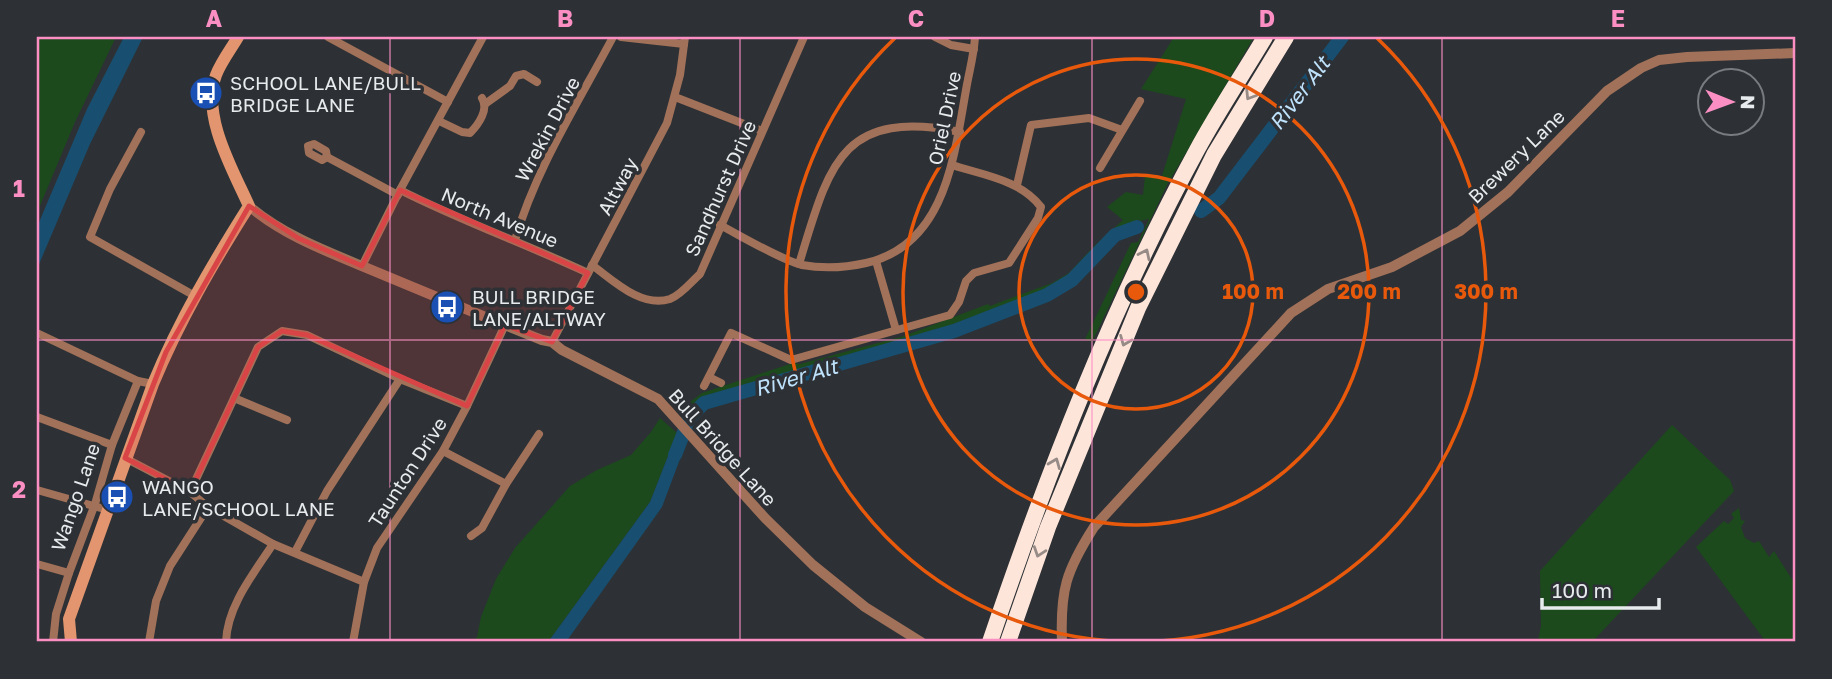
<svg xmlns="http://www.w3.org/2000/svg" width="1832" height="679" font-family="'Golos Text',sans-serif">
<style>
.green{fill:#1c4a1c}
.water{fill:#184e6f}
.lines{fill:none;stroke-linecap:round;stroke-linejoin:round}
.river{stroke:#184e6f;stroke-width:14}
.minor{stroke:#a27159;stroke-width:8}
.tertiary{stroke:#a27159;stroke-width:10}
.secondary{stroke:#e2956e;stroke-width:12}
.motorway{stroke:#fee5d9;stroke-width:16}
.oneway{stroke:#968b87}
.marked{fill:#d94546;fill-opacity:0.2;stroke:#d94546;stroke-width:5;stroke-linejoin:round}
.grid{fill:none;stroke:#fb8fc4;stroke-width:2;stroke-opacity:0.55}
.ring{fill:none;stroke:#e8590c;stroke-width:3.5}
.labels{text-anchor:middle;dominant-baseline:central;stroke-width:7;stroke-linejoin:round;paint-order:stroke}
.poi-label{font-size:19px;fill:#e8ebed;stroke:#2d3135;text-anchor:start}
.street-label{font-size:19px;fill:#e8ebed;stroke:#2d3135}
.water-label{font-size:21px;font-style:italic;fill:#bfe2fc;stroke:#2d3135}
.centre{fill:#e8590c;stroke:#2d3135;stroke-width:3.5}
.ring-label{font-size:21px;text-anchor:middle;font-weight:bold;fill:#e8590c;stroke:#2d3135;stroke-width:7;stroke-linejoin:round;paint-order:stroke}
.neatline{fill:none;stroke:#fb8fc4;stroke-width:2.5}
.grid-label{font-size:23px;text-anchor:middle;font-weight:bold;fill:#fb8fc4}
</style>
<rect width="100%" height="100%" fill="#2d3135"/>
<g class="green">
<path d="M37,37H116L75,122L37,213Z"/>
<path d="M1174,37H1254L1167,185L1092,342L1085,339L1091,327L1131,243L1138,242L1149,219L1140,221L1138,219V222L1110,235L1068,280L1036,297L930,334L776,379L774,375V379L703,402L697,399L701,403L687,419L681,413L682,408L702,393L793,363L800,364L904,336L988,304L990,306L1052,283L1069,273L1094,246L1123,220L1107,207L1126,192L1143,195L1145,176L1161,179L1186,99L1141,89Z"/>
<path d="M660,418L677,433L650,502L548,642H472L477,637L481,617L496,579L515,548L570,486L597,470L631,455L651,432Z"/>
<path d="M1672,425L1730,480L1734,491L1592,642H1538L1541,625L1540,571Z"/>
<path d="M1739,508L1741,520L1745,521L1741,527L1745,538L1754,543L1759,541L1769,557L1774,551L1795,584V642H1766L1696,547L1724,521L1728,524L1734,518L1731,514Z"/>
</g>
<g class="water">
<path d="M124,37H143L90,144L37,269V227L87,109Z"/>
<path d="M677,433L686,443L662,507L566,642H548L650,502Z"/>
</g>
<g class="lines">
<g class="river">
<path d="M1201,211L1219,198L1342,37"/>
<path d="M675,455L690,417L704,403L954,331L1047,295L1072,280L1115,235L1137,227"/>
</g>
<g class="minor">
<path d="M328,37L448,102"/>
<path d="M621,37L684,44"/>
<path d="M935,37L951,45L974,49"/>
<path d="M675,97L762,131"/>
<path d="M485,104L510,86L516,76L524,74L537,82"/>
<path d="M439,121L462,132L470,133C479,124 489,109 482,98"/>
<path d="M141,132L110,189L90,237L195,296"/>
<path d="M314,144L326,151L327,157L322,160L309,153L308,146Z"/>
<path d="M327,157L398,195"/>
<path d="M1100,168L1140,101"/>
<path d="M1017,185L1031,125L1089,118L1122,130"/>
<path d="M400,190C461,221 526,244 588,273"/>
<path d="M720,225C741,236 781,260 802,265C824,269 844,268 866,263C946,245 954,156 966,90C969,72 974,55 975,37"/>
<path d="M515,240C536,168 578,103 613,37"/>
<path d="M876,261L896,330"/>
<path d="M799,264C829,166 840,108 960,132"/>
<path d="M592,265C614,281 641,308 670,299C681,295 692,281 700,274L804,37"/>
<path d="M362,266L400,190L483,37"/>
<path d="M37,333L138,381"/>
<path d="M552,342L667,123L680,75L685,37"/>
<path d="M709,377L721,383"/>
<path d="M704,386L731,333L791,360L950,315L959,302L966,281L974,273L1009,263L1038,218L1041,207C1021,180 983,175 952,165"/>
<path d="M234,398L287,420"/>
<path d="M37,417L112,445"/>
<path d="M443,451L506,484"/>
<path d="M125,458L190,492L208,507L273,544L364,582"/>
<path d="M37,490L108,510"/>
<path d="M190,492L258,347L282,331L307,335L400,379L467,406"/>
<path d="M471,536L482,528L506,484L539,434"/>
<path d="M295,552L327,491L400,379"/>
<path d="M37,564L69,573"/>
<path d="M53,642L56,614L69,573L95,504L112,445L138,381L153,384"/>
<path d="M149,642L156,601L170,566L208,507"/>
<path d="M226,642C227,606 254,573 273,544"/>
<path d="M353,642L364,582L377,548L443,451L467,406L505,325"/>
</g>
<g class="tertiary">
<path d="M249,206C282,234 323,250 362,266C422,291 482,316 542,340L552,342L562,350L658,399L765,518L813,565L865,607L921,642"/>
<path d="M1062,642C1060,590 1066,571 1094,527L1291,313L1328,289L1392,267L1460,231L1508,192L1607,91L1641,68L1659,60L1687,57L1795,53"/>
</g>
<path class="secondary" d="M71,642L69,619L153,384C179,321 213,263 249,206C233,170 201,116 216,75C221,62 231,49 238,37"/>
<g class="motorway">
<path d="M990,642C1047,474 1112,306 1197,150C1218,111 1243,74 1265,37"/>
<path d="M1008,642L1048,527L1138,308L1214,155L1286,37"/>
</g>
</g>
<defs><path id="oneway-chevron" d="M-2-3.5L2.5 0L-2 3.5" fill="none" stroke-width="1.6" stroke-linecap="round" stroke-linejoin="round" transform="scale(1.75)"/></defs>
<g class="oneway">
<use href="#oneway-chevron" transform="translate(1250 95) rotate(122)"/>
<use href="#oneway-chevron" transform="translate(1145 254) rotate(-64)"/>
<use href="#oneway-chevron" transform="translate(1125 341) rotate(112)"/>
<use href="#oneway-chevron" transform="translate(1055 463) rotate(-68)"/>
<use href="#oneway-chevron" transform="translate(1039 552) rotate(109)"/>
</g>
<path class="marked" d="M400,190L588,273L552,342L505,325L467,406L307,335L282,331L258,347L190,492L125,458L166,352L249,206L298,238L362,266Z"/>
<path class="grid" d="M390,37V642M740,37V642M1092,37V642M1442,37V642M37,340H1795"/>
<g class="ring">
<circle cx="1136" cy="292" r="117"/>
<circle cx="1136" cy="292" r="233"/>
<path d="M1377 38A350 350 0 1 1 895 38"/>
</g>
<defs>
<symbol id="bus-disc" viewBox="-11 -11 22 22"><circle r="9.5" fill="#1a4fb4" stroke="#2d3135"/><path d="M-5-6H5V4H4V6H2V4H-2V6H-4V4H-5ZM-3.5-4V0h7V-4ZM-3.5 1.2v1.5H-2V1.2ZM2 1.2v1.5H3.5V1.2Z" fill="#fff"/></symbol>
</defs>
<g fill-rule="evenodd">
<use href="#bus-disc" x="187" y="74" width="38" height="38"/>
<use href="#bus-disc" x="428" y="288" width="38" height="38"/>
<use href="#bus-disc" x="98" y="478" width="38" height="38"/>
</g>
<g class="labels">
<g class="poi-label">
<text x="230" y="82">SCHOOL LANE/BULL<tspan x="230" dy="22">BRIDGE LANE</tspan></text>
<text x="472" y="296">BULL BRIDGE<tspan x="472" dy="22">LANE/ALTWAY</tspan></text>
<text x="142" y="486">WANGO<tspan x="142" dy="22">LANE/SCHOOL LANE</tspan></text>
</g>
<g class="street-label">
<text transform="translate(944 118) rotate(-78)">Oriel Drive</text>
<text transform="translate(547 129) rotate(-62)">Wrekin Drive</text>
<text transform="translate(1516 156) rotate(-44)">Brewery Lane</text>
<text transform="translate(617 186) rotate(-62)">Altway</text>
<text transform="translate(720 188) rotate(-66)">Sandhurst Drive</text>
<text transform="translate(500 217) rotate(23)">North Avenue</text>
<text transform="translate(723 447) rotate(48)">Bull Bridge Lane</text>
<text transform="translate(407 472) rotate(-57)">Taunton Drive</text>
<text transform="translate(75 497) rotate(-71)">Wango Lane</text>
</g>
<g class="water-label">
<text transform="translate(1299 93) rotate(-53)">River Alt</text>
<text transform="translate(796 377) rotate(-16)">River Alt</text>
</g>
</g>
<circle cx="1136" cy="292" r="10" class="centre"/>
<g class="ring-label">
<text x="1253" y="299">100 m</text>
<text x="1369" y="299">200 m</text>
<text x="1486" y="299">300 m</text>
</g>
<rect width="1832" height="679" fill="none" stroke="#2d3135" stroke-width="77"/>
<g transform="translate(1731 102) rotate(91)"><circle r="33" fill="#2d3135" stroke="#787b7f" stroke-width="2"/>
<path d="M0-5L12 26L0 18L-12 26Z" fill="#fb8fc4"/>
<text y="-10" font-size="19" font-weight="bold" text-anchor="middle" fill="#e8ebed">N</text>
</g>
<path d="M1542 598v10h117v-10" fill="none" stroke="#e8ebed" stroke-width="3.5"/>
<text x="1552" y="598" font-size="21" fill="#e8ebed" stroke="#2d3135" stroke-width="5" paint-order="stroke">100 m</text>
<rect x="38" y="38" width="1756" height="602" class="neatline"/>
<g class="grid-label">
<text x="214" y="27">A</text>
<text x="565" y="27">B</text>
<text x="916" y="27">C</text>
<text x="1267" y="27">D</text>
<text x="1618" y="27">E</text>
<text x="19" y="197">1</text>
<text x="19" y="498">2</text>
</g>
</svg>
